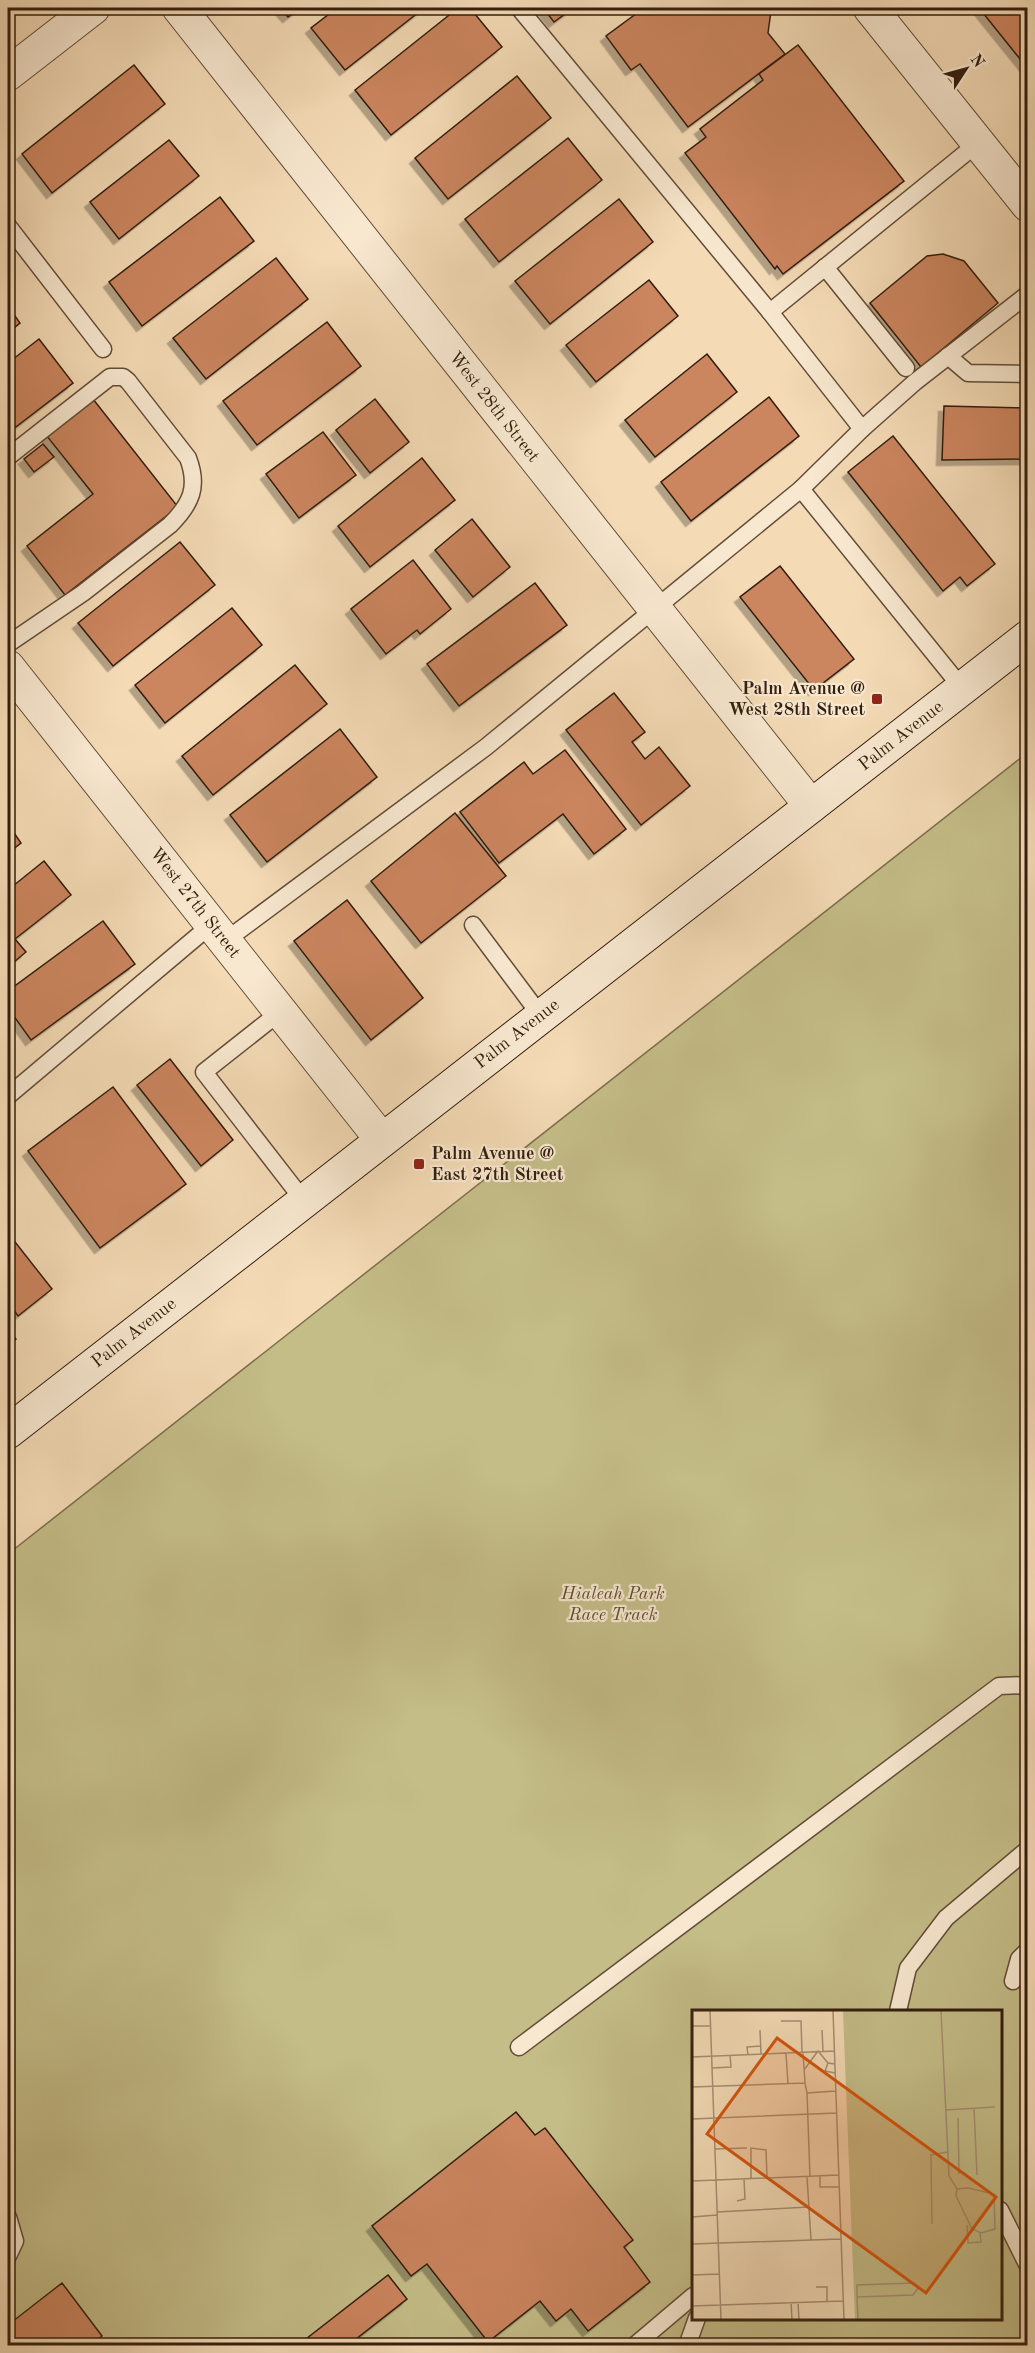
<svg xmlns="http://www.w3.org/2000/svg" width="1035" height="2353" font-family="'Old Standard TT',serif">
<style>
.park{fill:#c4bd88;stroke:#7c6e4b;stroke-width:1.5;fill-rule:evenodd}
.building{fill:#cb855e;stroke:#331e0e;stroke-width:1.5;filter:url(#shadow)}
.lines{fill:none;stroke-linecap:round;stroke-linejoin:round}
.service-casing{stroke:#634d38;stroke-width:19}
.minor-casing{stroke:#634d38;stroke-width:35}
.tertiary-casing{stroke:#634d38;stroke-width:35}
.secondary-casing{stroke:#331e0e;stroke-width:35}
.service{stroke:#f8e8d0;stroke-width:16}
.minor{stroke:#f8e8d0;stroke-width:33}
.tertiary{stroke:#f8e8d0;stroke-width:33}
.secondary{stroke:#f8e8d0;stroke-width:33}
.poi-dot{fill:#8f2418;stroke:#f8e8d0;stroke-width:2}
.labels{text-anchor:middle;dominant-baseline:central;stroke-width:4.5;stroke-linejoin:round;paint-order:stroke}
.street-label{font-size:18px;fill:#331e0e;stroke:#f8e8d0}
.poi-label{font-size:18px;font-weight:bold;fill:#331e0e;stroke:#f8e8d0;text-anchor:end}
.park-label{font-size:18px;font-style:italic;fill:#5e4e33;stroke:#f8e8d0}
.inset-road{fill:none;stroke:#a78f73;stroke-width:1.5}
.view{fill:#d6530c;fill-opacity:0.15;stroke:#d6530c;stroke-width:3}
.inset-edge{fill:none;stroke:#331e0e;stroke-width:3}
</style>
<defs>
<filter id="shadow"><feDropShadow dx="-5.5" dy="5.5" stdDeviation="0" flood-color="#0004"/></filter>
</defs>
<rect width="100%" height="100%" fill="#f4dbb6"/>
<filter id="stains"><feTurbulence type="fractalNoise" baseFrequency=".00333" numOctaves="4"/><feColorMatrix values="0 0 0 0 .2 0 0 0 0 .09 0 0 0 0 .02 0 0 0 .5 -.17"/></filter>
<radialGradient id="worn" r=".72"><stop offset=".6" stop-color="#630" stop-opacity="0"/><stop offset="1" stop-color="#630" stop-opacity=".3"/></radialGradient>
<path class="park" d="M1027,753V2345L8,2346V1554ZM693,2011H1000V2318H693Z"/>
<g class="building">
<path d="M280,8H300L288,17Z"/>
<path d="M337,8H424L345,70L311,28Z"/>
<path d="M458,8H470L502,47L391,135L355,90Z"/>
<path d="M543,8H573L554,22Z"/>
<path d="M644,8H769L771,11L768,33L785,54L688,127L640,64L631,70L606,36Z"/>
<path d="M979,8H1028V69Z"/>
<path d="M798,45L904,181L783,274L777,266L775,269L685,153L706,137L700,129L763,80L759,74Z"/>
<path d="M134,65L165,104L52,193L22,154Z"/>
<path d="M517,76L551,118L448,199L415,158Z"/>
<path d="M568,138L602,180L499,262L465,219Z"/>
<path d="M169,140L199,176L119,239L90,202Z"/>
<path d="M220,197L254,241L142,326L109,282Z"/>
<path d="M619,199L653,242L550,324L515,281Z"/>
<path d="M943,254L964,261L998,303L921,367L870,303L927,256Z"/>
<path d="M276,258L308,299L206,379L173,338Z"/>
<path d="M649,280L678,316L596,382L566,345Z"/>
<path d="M8,306L20,323L8,333Z"/>
<path d="M327,322L361,366L257,445L223,401Z"/>
<path d="M39,339L73,383L8,433V363Z"/>
<path d="M707,354L737,392L655,457L625,420Z"/>
<path d="M769,397L799,436L691,521L661,482Z"/>
<path d="M93,399L178,507L65,595L27,546L93,494L46,435Z"/>
<path d="M375,399L409,442L370,473L336,430Z"/>
<path d="M944,406L1028,408V459L942,460Z"/>
<path d="M323,432L356,475L299,518L266,474Z"/>
<path d="M893,436L995,564L967,586L960,577L943,591L848,472Z"/>
<path d="M43,444L54,457L34,472L24,459Z"/>
<path d="M422,458L455,500L370,567L338,526Z"/>
<path d="M472,519L510,567L473,597L435,550Z"/>
<path d="M180,542L215,585L113,666L78,623Z"/>
<path d="M413,560L451,609L420,634L417,630L386,654L351,609Z"/>
<path d="M780,566L854,659L814,690L740,597Z"/>
<path d="M535,583L567,625L459,706L427,664Z"/>
<path d="M232,608L262,645L165,723L135,685Z"/>
<path d="M295,665L327,704L213,795L182,756Z"/>
<path d="M614,693L645,732L632,742L645,759L659,747L690,786L641,825L566,730Z"/>
<path d="M340,729L377,777L267,862L230,815Z"/>
<path d="M565,750L626,829L594,854L563,814L499,863L460,812L524,762L533,774Z"/>
<path d="M455,813L506,876L421,943L371,881Z"/>
<path d="M8,824L21,843L8,853Z"/>
<path d="M44,861L71,895L15,939L26,952L8,967V890Z"/>
<path d="M347,900L423,998L371,1040L294,941Z"/>
<path d="M103,921L135,964L31,1040L8,1008V991Z"/>
<path d="M170,1059L233,1140L201,1166L137,1085Z"/>
<path d="M113,1087L186,1184L100,1248L28,1151Z"/>
<path d="M8,1233L52,1289L18,1316L8,1302Z"/>
<path d="M8,1328L16,1339L8,1345Z"/>
<path d="M516,2112L535,2135L545,2128L633,2240L624,2247L650,2282L588,2331L571,2309L556,2321L540,2301L488,2342L427,2264L411,2276L372,2226Z"/>
<path d="M388,2275L407,2299L347,2346H297Z"/>
<path d="M62,2283L102,2336L90,2346H8V2325Z"/>
</g>
<g class="lines">
<defs>
<g id="service">
<path d="M519,8L770,312L862,429L801,489"/>
<path d="M8,226L103,349"/>
<path d="M825,267L906,368"/>
<path d="M770,312L978,143"/>
<path d="M948,356L968,373L1028,374"/>
<path d="M862,429L915,382L1028,294"/>
<path d="M8,457L110,377H123L128,381L188,458C199,487 191,504 170,525L83,593L8,644"/>
<path d="M473,925L541,1016"/>
<path d="M225,941L486,747L801,489L962,688"/>
<path d="M280,1012L204,1072L304,1201"/>
<path d="M8,1096L212,924"/>
<path d="M1013,1981L1019,1959L1028,1950"/>
<path d="M898,2011L908,1968L946,1918L1028,1849"/>
<path d="M519,2047L999,1686L1028,1685"/>
<path d="M1000,2210L1028,2266"/>
<path d="M8,2217L15,2241L8,2256"/>
<path d="M634,2346L693,2296"/>
<path d="M687,2346L697,2318"/>
</g>
<g id="minor">
<path d="M179,8L811,806"/>
<path d="M8,74L93,8"/>
<path d="M8,667L382,1140"/>
</g>
<path id="tertiary" d="M870,8L1028,205"/>
<path id="secondary" d="M8,1432L1028,637"/>
</defs>
<use href="#service" class="service-casing"/>
<use href="#minor" class="minor-casing"/>
<use href="#tertiary" class="tertiary-casing"/>
<use href="#secondary" class="secondary-casing"/>
<use href="#service" class="service"/>
<use href="#minor" class="minor"/>
<use href="#tertiary" class="tertiary"/>
<use href="#secondary" class="secondary"/>
</g>
<g class="poi-dot">
<rect x="871" y="693" width="12" height="12" rx="3"/>
<rect x="413" y="1158" width="12" height="12" rx="3"/>
</g>
<g class="labels">
<g class="street-label">
<text transform="translate(494 407) rotate(52)">West 28th Street</text>
<text transform="translate(901 736) rotate(-38)">Palm Avenue</text>
<text transform="translate(195 903) rotate(52)">West 27th Street</text>
<text transform="translate(517 1034) rotate(-38)">Palm Avenue</text>
<text transform="translate(134 1333) rotate(-38)">Palm Avenue</text>
</g>
<g class="poi-label">
<text x="865" y="689">Palm Avenue @<tspan x="865" dy="21">West 28th Street</tspan></text>
<text x="431" y="1154" text-anchor="start">Palm Avenue @<tspan x="431" dy="21">East 27th Street</tspan></text>
</g>
<g class="park-label">
<text x="613" y="1594">Hialeah Park<tspan x="613" dy="21">Race Track</tspan></text>
</g>
</g>
<g transform="translate(692 2010)">
<rect width="310" height="310" fill="#f4dbb6"/>
<path d="M151,1H310V310H163Z" fill="#c4bd88"/>
<path class="inset-road" d="M18,1L29,310M141,1L152,310M249,1L257,166L265,179M89,11H109L110,42M0,16H19M68,20L69,44M130,20L131,41M111,42L113,73M94,43L96,74M56,45L55,37L69,36M0,47L143,41M136,53L133,61L143,63M20,58L39,57L38,45M112,60L126,41L136,53L143,54M0,77L113,73L115,83M282,98L285,165M253,100L303,97M266,108L267,164M0,109L145,103M23,139L55,138M128,166V177H147M115,167L119,230M118,167L115,83L144,81M59,169V138L74,140L75,168M0,171L147,165M276,178L302,184L303,219L289,223L280,219L264,186L265,179ZM45,191L53,189L52,169M25,202L117,197M0,207L25,205M240,214L239,145L256,142M275,215L276,233L289,232L288,223M0,234L149,229M0,265L27,264M124,277H135V291M165,287L221,285L226,278L222,273L165,275V287L166,310M99,292L100,310M106,292L107,310M0,296L151,291"/>
<path class="view" d="M85,28L304,187L234,283L15,124Z"/>
<rect width="310" height="310" class="inset-edge"/>
</g>
<rect width="1035" height="2353" fill="none" stroke="#f4dbb6" stroke-width="30"/>
<rect x="9" y="9" width="1017" height="2335" fill="none" stroke="#331e0e" stroke-width="3"/>
<rect x="15" y="15" width="1005" height="2323" fill="none" stroke="#331e0e" stroke-width="1.5"/>
<g transform="translate(966 69) rotate(54)" stroke="#f8e8d0" stroke-width="4.5" paint-order="stroke">
<path d="M0-4.5L10 22L0 15L-10 22Z" fill="#331e0e"/>
<text y="-9" font-size="16" font-weight="bold" text-anchor="middle" fill="#331e0e">N</text>
</g>
<rect width="100%" height="100%" filter="url(#stains)"/>
<rect width="100%" height="100%" fill="url(#worn)"/>
</svg>
